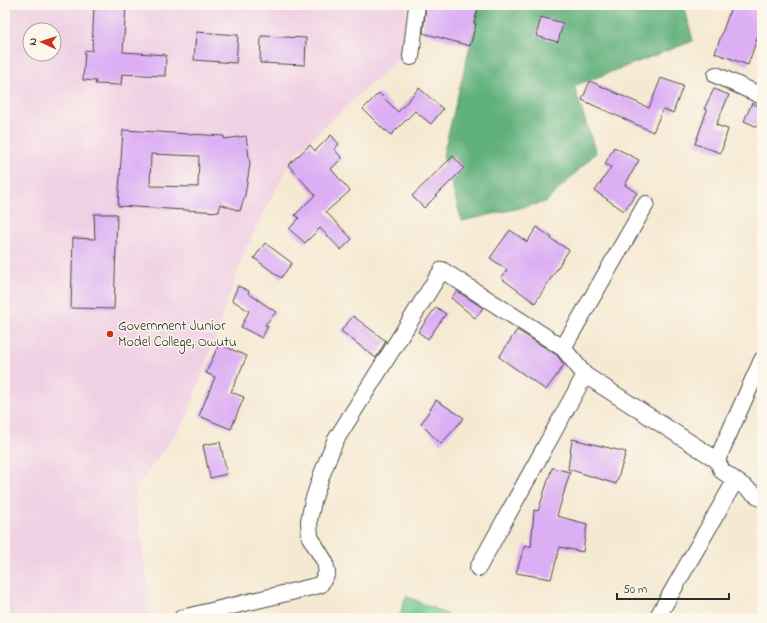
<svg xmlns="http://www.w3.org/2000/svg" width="767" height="623" font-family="'Indie Flower',sans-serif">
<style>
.built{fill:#f0d0e4;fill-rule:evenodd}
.green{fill:#75cc91;stroke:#507c5e}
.forest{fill:#60b07b;stroke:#466e53}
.building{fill:#dcaef4;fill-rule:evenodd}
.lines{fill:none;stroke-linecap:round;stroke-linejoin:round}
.minor-casing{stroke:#494844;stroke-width:18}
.minor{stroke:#fff;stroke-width:16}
.poi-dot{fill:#c8321e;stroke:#fbf7ec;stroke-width:1.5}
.labels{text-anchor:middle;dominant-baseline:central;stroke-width:3;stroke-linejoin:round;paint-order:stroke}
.poi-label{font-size:14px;fill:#2b2b2b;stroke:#fbf7ec;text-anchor:start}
</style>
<rect width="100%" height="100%" fill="#fbf7ec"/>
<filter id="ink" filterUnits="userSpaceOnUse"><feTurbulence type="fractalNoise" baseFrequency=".025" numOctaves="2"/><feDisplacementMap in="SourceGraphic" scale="8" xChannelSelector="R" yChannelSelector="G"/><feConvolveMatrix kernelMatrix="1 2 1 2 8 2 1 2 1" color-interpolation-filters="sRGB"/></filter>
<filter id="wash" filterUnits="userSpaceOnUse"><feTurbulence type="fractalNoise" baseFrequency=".012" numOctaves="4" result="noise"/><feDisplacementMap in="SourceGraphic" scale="16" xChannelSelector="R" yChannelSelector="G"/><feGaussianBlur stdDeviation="0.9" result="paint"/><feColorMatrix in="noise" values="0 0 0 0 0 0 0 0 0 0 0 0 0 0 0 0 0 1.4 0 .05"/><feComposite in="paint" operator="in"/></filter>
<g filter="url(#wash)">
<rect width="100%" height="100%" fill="#f5e9d2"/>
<path class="built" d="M5,5H407V28L399,58L293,156L245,250L187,418L135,489L152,618H5ZM30,30H54V54H30Z"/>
<path class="green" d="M406,596L455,618H399Z"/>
<path class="forest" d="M478,5H684L693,41L574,86L596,153L546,202L462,221L443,155L470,46Z"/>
<g id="blocks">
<g class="building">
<path d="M94,5H126L123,52L166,55L165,76L122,74L121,85L95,84L96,81L83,80L85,50L92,51Z"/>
<path d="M426,5H462L478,9L474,23L476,24L470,46L423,33Z"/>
<path d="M732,5H757L762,7V24L748,65L715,53Z"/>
<path d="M541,17L563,23L558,42L536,36Z"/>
<path d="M196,32L238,35L236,63L194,60Z"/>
<path d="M261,36L306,38L305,65L260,63Z"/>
<path d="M661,78L683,86L673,113L663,109L653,132L582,100L590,81L649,108Z"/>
<path d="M419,88L443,109L431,124L415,111L391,135L386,130L385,131L363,109L379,93L398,112Z"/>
<path d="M714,89L729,95L716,125L728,129L721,153L695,144L707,110L704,109Z"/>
<path d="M752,103L762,108V129L744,121Z"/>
<path d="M123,130L224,136V139L246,136L250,164L245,195L240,211L220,204L219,212L118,206ZM151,154L199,156L198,187L150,186Z"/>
<path d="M331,135L339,144L334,149L342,158L331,169L350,191L326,212L352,239L341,250L320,228L305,243L289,229L299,218L295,215L315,195L288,165L310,145L315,151Z"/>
<path d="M614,147L639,160L625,185L637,193L624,211L595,191L611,167L605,164Z"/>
<path d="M453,156L464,168L424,208L412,196Z"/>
<path d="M94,214H117L114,309L71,308L73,238L95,239Z"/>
<path d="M537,227L552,238L551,239L569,250L535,303L501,278L507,270L490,258L510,230L527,242Z"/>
<path d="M265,243L292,263L281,278L254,258Z"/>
<path d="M238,286L249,291L248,293L276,312L265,325L268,326L262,338L241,327L249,311L232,300Z"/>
<path d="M457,291L483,308L475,318L451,298Z"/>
<path d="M436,307L446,314L428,339L418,332Z"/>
<path d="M353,316L386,341L376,358L341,331Z"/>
<path d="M517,330L557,355L564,365L546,390L499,357Z"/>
<path d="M219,344L247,356L231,392L244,397L231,429L199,416L215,377L206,373Z"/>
<path d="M436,400L464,418L441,444L421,424Z"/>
<path d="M572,439L626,452L616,484L568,469Z"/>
<path d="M220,442L227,474L210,478L203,445Z"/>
<path d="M552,468L570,472L557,516L587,524L583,552L560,547L551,579L516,573L525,545L531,547L534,510L538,511Z"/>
</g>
</g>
</g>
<g filter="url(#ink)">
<use href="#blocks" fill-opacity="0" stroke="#494844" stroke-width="1"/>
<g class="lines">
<defs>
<g id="minor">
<path d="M411,57L417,5"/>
<path d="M716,75L762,96"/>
<path d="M563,348L646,204"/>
<path d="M717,460L762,360"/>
<path d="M478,568L585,375"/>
<path d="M182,618L320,585L327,573L325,562L310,537L309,521L313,501L322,474L335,441L442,270L563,348L585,375L717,460L722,471L762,499"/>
<path d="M657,618L735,481"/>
</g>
</defs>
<use href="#minor" class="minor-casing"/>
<use href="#minor" class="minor"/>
</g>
</g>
<circle class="poi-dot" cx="110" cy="334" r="4"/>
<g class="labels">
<g class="poi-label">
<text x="118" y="326">Government Junior<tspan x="118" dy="16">Model College, Owutu</tspan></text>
</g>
</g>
<rect width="767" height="623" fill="none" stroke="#fbf7ec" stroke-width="20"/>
<g transform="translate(42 42) rotate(273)"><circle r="19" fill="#fbf7ec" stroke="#a8a59f"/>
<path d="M0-3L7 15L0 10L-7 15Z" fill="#c8321e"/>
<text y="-6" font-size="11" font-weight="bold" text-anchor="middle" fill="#2b2b2b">N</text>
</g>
<path d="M617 593v6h112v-6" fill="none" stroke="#2b2b2b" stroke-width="2"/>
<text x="623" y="593" font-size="12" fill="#2b2b2b" stroke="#fbf7ec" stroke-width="3" paint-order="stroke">50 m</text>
</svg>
